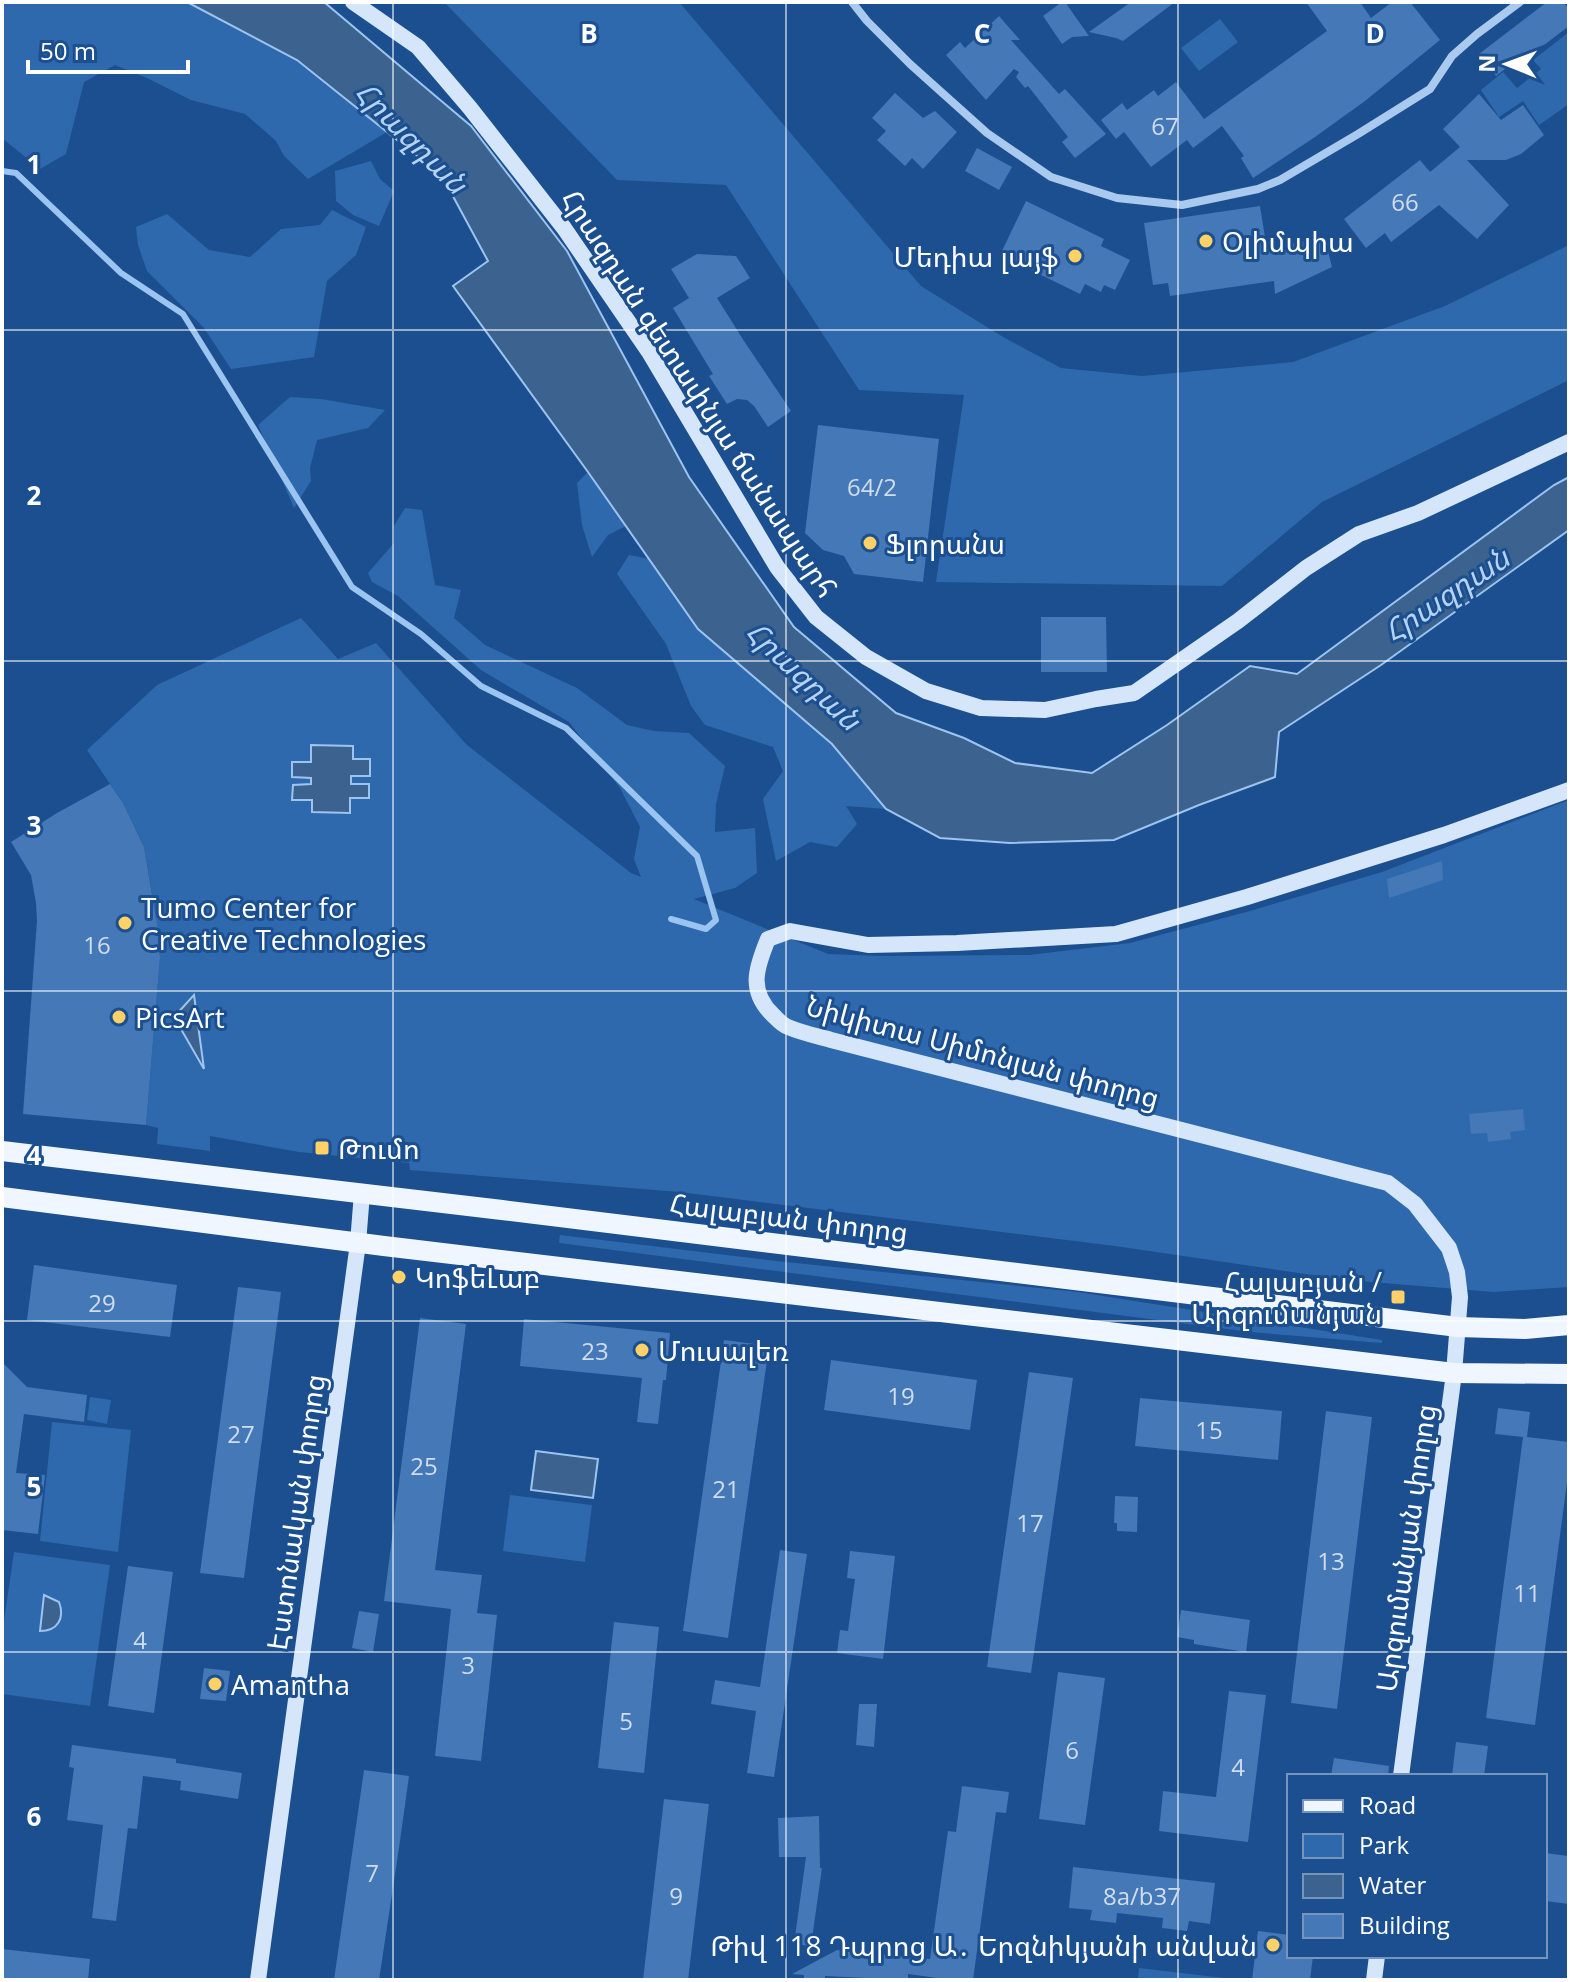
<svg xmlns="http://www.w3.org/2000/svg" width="1571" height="1982" font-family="'Open Sans','Noto Sans Armenian',sans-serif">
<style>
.green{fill:#2e69ad}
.water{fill:#3c6290;stroke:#9cc4f0;stroke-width:2}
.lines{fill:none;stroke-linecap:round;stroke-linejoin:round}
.stream{stroke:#9cc4f0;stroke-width:6}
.building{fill:#4478b7}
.street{stroke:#a9c9ee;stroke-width:8}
.secondary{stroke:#d6e6fa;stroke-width:16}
.primary{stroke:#f0f6ff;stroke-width:20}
.grid{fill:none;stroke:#fff;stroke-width:2;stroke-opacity:0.55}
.poi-dot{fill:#ffd166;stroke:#1b4f8f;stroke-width:3}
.labels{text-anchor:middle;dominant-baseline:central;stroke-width:6;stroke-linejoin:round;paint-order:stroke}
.number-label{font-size:24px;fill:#d0dded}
.poi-label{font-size:28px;fill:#fff;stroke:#1b4f8f;text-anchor:start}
.street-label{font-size:28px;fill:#fff;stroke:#1b4f8f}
.water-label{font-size:30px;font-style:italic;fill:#b5d3f5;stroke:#1b4f8f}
.grid-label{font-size:26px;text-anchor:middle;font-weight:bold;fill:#fff;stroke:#1b4f8f;stroke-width:6;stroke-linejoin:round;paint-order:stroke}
</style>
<rect width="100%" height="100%" fill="#1b4f8f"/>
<g class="green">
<path d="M2,2H186L297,60L387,132L308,179L284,156L276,141L245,114L191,100L147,78L115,65L84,82L66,154L40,169L2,138Z"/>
<path d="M444,2H679L921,286L1003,337L1061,368L1142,376L1293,362L1445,306L1569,245V380L1322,502L1222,586L936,582L964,395L859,390L726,185L617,180Z"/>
<path d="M1220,19L1238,42L1199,71L1181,48Z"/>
<path d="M1569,32V104L1539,125L1523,101L1499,117L1481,90L1503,72L1517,88L1541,69L1533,60Z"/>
<path d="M371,161L380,179L394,191L379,226L353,215L336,201L335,171Z"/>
<path d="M332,210L366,227L356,255L327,281L314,357L231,369L204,328L147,271L138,245L136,227L167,214L209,250L250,257L281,229L320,225Z"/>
<path d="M290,397L321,399L385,410L368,428L317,440L310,468L311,481L294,508L258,425Z"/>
<path d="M588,472L626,526L608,535L592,557L582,525L577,483Z"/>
<path d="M405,508L422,510L435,585L461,590L454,618L485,645L577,688L627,725L654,731L689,733L725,766L716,804L715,832L755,828L757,873L735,888L694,899L828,954L883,956L1029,955L1130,943L1250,911L1382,872L1569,800V1287L1494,1292L1346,1280L1115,1246L679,1192L410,1170L409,1163L299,1152L210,1136V1151L157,1144L158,1128L146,1125L160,958L154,905L144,847L123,803L87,750L157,685L301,618L338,659L376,643L467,745L631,873L641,877L634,859L640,827L620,788L569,722L481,670L398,596L372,582L368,573L394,543V526Z"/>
<path d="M629,555L650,559L698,629L832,744L886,809L846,806L857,824L837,847L810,842L776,861L763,799L783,771L773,747L705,725L691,706L666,644L617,574Z"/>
<path d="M560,1235L776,1261L1078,1292L1382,1340V1343L1250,1332L559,1243Z"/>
<path d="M90,1397L111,1400L107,1424L87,1420Z"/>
<path d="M52,1422L131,1430L118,1552L40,1541Z"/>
<path d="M510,1495L592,1505L585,1562L503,1551Z"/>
<path d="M14,1552L110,1565L90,1706L2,1694V1635Z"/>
<path d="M1139,1968L1233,1979V1980H1138Z"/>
</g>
<g class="water">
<path d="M187,2H324L471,126L567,251L689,477L794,627L896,713L964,738L1015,763L1092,773L1167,725L1250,666L1297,674L1554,485L1569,477V530L1381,665L1279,732L1275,777L1199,805L1114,840L1010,843L940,838L886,809L832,744L698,629L588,472L453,286L488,261L442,176L297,60Z"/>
<path d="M311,745L353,746V759H370V776H351V784H369V798H350V813L312,812V800H292L293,785L311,784V778L292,777V762H311Z"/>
<path d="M194,995L204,1069L174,1017Z"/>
<path d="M536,1451L598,1459L593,1498L531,1490Z"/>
<path d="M44,1595L59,1602C65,1618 58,1631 40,1631Z"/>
</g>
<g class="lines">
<path class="stream" d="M2,171L16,173L121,273L183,314L352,587L421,634L481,686L566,728L697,856L716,920L706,929L671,919"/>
</g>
<g class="building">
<path d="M1062,2H1065L1089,36L1072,37L1062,44L1043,16Z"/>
<path d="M1131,2H1175L1123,41L1116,38L1089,32Z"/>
<path d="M1306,2H1360L1371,18L1392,2H1410L1440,40L1365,101L1315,137L1253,178L1241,158L1244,156L1222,126L1193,148L1187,140L1151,167L1124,132L1116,139L1101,120L1122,103L1127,110L1154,90L1158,96L1176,82L1204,119L1327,31Z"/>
<path d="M1547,2H1563L1569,9V26L1531,55L1528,51L1496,76L1479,54Z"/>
<path d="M999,16L1020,40H1011L1059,94L1065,89L1106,134L1075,158L1062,142L1068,137L1028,86L1025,88L1016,77L1019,72L1014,69L986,100L946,55L960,42L965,48Z"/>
<path d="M895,93L923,118L935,111L957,132L923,169L912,158L905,166L877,140L886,131L872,118Z"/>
<path d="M1479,94L1501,120L1523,105L1544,135L1521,154L1506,160H1467L1509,205L1477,239L1439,205L1391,242L1385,233L1366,248L1344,219L1420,160L1430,172L1460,147L1443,129Z"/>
<path d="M977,148L1012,167L999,190L965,171Z"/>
<path d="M1026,201L1104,239L1101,246L1130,260L1115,290L1104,285L1101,292L1085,284L1080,294L1000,255Z"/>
<path d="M1260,206L1267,250L1324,236L1332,267L1275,294L1274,281L1170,296L1168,283L1153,285L1144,223Z"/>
<path d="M697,254L736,256L750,278L717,298L744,341L791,411L768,427L754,406L747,400L737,399L727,404L709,376L713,374L673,308L689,298L671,269Z"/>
<path d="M818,425L939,439L923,582L854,574L844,556L823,550L805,533Z"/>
<path d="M1041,617H1106L1107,672H1041Z"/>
<path d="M110,784L123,803L144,847L158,930L160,958L146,1125L23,1114L37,921L36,903L31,875L11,842L57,813Z"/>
<path d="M1442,861L1443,880L1389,898L1387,879Z"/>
<path d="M1523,1109L1525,1130L1510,1132L1511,1139L1488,1142L1487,1133L1471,1134L1469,1114Z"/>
<path d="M34,1265L177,1285L170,1337L27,1320Z"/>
<path d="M238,1287L281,1292L244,1578L200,1573Z"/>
<path d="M420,1318L466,1324L435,1570L482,1575L477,1613L497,1615L481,1761L435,1756L451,1609L384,1601Z"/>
<path d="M524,1319L670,1333L666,1380H663L658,1424L637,1422L642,1378L520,1366Z"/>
<path d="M724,1340L769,1346L728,1638L683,1631Z"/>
<path d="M831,1360L977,1380L970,1430L824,1410Z"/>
<path d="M2,1362L27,1387L87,1395L84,1422L24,1414L16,1473L45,1475L38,1534L2,1530Z"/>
<path d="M1029,1372L1073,1378L1031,1673L987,1667Z"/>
<path d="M1140,1398L1282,1411L1278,1460L1135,1446Z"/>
<path d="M1498,1408L1530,1412L1527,1437L1569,1442V1467L1535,1725L1486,1718L1523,1437L1495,1434Z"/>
<path d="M1326,1411L1372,1417L1337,1709L1291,1703Z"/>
<path d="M1115,1496L1138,1497L1137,1532L1117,1531V1523H1114Z"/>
<path d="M780,1550L807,1554L774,1777L747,1773L756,1711L711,1704L715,1680L760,1687Z"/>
<path d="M850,1551L895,1556L883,1659L837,1653L840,1630L848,1631L855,1579L847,1578Z"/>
<path d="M128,1566L173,1572L154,1713L108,1706Z"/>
<path d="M1181,1610L1250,1620L1246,1652L1194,1644V1640L1177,1637Z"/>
<path d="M359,1611L379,1614L373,1652L352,1648Z"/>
<path d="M614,1622L659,1627L644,1773L598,1768Z"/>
<path d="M204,1668L230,1671L226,1701L200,1699Z"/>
<path d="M1058,1672L1105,1678L1085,1825L1039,1819Z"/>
<path d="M1229,1691L1266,1695L1248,1842L1159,1831L1163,1791L1216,1797Z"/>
<path d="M859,1704H877L874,1747L856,1745Z"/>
<path d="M1456,1742L1488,1746L1484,1776H1452Z"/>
<path d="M72,1745L176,1759V1763L242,1773L238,1799L180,1790L181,1781L143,1776L137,1829L128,1828L116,1921L92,1918L103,1825L67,1820L74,1768L69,1767Z"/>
<path d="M1334,1758L1389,1766L1388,1776H1331Z"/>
<path d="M364,1770L409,1776L399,1848L379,1980H334Z"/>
<path d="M962,1786L1009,1792L1006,1813L996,1812L973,1980H952L908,1974V1980L825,1976V1980H804V1975L792,1974L837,1950L930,1959L948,1831L956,1832Z"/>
<path d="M664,1799L709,1804L688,1980H643Z"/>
<path d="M819,1816L820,1868H822L811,1946L794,1944L806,1857H779L778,1818Z"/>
<path d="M1545,1853L1569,1856V1904L1545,1901Z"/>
<path d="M1073,1867L1215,1883L1210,1924L1189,1921L1187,1931L1162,1928L1163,1918L1117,1913L1116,1923L1090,1920L1092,1910L1069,1908Z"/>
<path d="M1258,1931L1289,1935V1956H1313L1310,1980H1252Z"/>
<path d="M2,1949L90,1959L88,1980H2Z"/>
</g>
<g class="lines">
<path class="street" d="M852,2L867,21L910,64L987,133L1051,177L1117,198L1182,205L1258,189L1280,180L1358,134L1430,89L1452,56L1477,34L1520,2"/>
<g class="secondary">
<path d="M353,2L418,47L470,108L564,228L649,352L777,567L816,617L866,657L926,691L981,708L1045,710L1096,699L1134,693L1238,621L1306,568L1359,534L1418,513L1569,442"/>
<path d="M1401,1776L1454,1373L1460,1297L1457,1272L1449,1248L1415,1204L1388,1183L831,1040C817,1036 802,1033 788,1027C782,1025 778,1020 773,1015C748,991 756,968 768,939L790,931L868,945L957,943L1116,934L1247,897L1444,835L1569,790"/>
<path d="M258,1980L358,1243L362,1193"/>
<path d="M1374,1980L1377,1956"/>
</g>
<g class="primary">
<path d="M2,1151L502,1210L1458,1327L1525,1329L1569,1325"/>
<path d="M2,1197L384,1246L1454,1373L1569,1374"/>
</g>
</g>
<path class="grid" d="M393,2V1980M786,2V1980M1178,2V1980M2,330H1569M2,661H1569M2,991H1569M2,1321H1569M2,1652H1569"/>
<g class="poi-dot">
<circle cx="1206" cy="241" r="8"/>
<circle cx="1075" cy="256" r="8"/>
<circle cx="870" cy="543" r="8"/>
<circle cx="125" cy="923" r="8"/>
<circle cx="119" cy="1017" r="8"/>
<rect x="314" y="1140" width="16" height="16" rx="4"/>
<circle cx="399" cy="1277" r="8"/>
<rect x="1390" y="1289" width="16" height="16" rx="4"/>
<circle cx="642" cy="1350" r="8"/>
<circle cx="215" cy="1684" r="8"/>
<circle cx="1273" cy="1945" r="8"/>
</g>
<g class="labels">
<g class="number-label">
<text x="1165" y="125">67</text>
<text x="1405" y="201">66</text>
<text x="872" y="486">64/2</text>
<text x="97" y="944">16</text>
<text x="102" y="1302">29</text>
<text x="595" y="1350">23</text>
<text x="901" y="1395">19</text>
<text x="1209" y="1429">15</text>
<text x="241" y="1433">27</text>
<text x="424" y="1465">25</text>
<text x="726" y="1488">21</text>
<text x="1030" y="1522">17</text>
<text x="1331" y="1560">13</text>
<text x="1527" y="1592">11</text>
<text x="140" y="1639">4</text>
<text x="468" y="1664">3</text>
<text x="626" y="1720">5</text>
<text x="1072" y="1749">6</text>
<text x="1238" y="1766">4</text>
<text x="372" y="1872">7</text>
<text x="676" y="1895">9</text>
<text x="1142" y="1895">8a/b37</text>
</g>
<g class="poi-label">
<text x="1222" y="241">Օլիմպիա</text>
<text x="1059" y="256" text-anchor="end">Մեդիա լայֆ</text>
<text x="886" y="543">Ֆլորանս</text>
<text x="141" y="907">Tumo Center for<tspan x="141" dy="32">Creative Technologies</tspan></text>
<text x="135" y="1017">PicsArt</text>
<text x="338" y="1148">Թումո</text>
<text x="415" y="1277">ԿոֆեԼաբ</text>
<text x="1382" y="1281" text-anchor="end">Հալաբյան /<tspan x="1382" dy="32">Արզումանյան</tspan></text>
<text x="658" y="1350">Մուսալեռ</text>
<text x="231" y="1684">Amantha</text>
<text x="1257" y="1945" text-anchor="end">Թիվ 118 Դպրոց Ա․ Երզնիկյանի անվան</text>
</g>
<g class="street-label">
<text transform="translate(700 393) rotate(57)">Հրազդան գետափնյա ճանապարհ</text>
<text transform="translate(983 1051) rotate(15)">Նիկիտա Սիմոնյան փողոց</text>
<text transform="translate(789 1217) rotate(7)">Հալաբյան փողոց</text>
<text transform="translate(295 1512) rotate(-82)">Էստոնական փողոց</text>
<text transform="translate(1405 1548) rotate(-82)">Արզումանյան փողոց</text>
</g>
<g class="water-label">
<text transform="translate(412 137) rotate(45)">Հրազդան</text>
<text transform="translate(1446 594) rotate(-34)">Հրազդան</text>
<text transform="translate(804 675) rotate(43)">Հրազդան</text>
</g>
</g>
<g class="grid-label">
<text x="589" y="43">B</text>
<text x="982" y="43">C</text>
<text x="1375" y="43">D</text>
<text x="34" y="174">1</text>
<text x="34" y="505">2</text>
<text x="34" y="835">3</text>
<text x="34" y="1165">4</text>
<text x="34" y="1496">5</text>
<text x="34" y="1826">6</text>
</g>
<rect width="1571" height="1982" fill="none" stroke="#ffffff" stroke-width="8"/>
<rect x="1287" y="1774" width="260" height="184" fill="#1b4f8f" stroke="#7695bc" stroke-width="2"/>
<rect x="1303" y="1800" width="40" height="12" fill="#f0f6ff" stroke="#7695bc" stroke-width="2"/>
<text x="1359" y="1814" font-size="24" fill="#ffffff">Road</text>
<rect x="1303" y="1834" width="40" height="24" fill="#2e69ad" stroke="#7695bc" stroke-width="2"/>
<text x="1359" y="1854" font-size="24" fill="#ffffff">Park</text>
<rect x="1303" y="1874" width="40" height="24" fill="#3c6290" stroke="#7695bc" stroke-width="2"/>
<text x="1359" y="1894" font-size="24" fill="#ffffff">Water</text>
<rect x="1303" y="1914" width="40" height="24" fill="#4478b7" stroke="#7695bc" stroke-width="2"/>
<text x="1359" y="1934" font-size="24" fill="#ffffff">Building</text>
<g transform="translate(1507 64) rotate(271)" stroke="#1b4f8f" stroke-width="6" paint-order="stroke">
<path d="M0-6L14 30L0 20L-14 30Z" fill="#ffffff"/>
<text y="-12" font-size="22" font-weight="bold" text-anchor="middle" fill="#ffffff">N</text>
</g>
<path d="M28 60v12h160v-12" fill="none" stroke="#ffffff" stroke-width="4"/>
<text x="40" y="60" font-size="24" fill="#ffffff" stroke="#1b4f8f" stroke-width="6" paint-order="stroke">50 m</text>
</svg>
